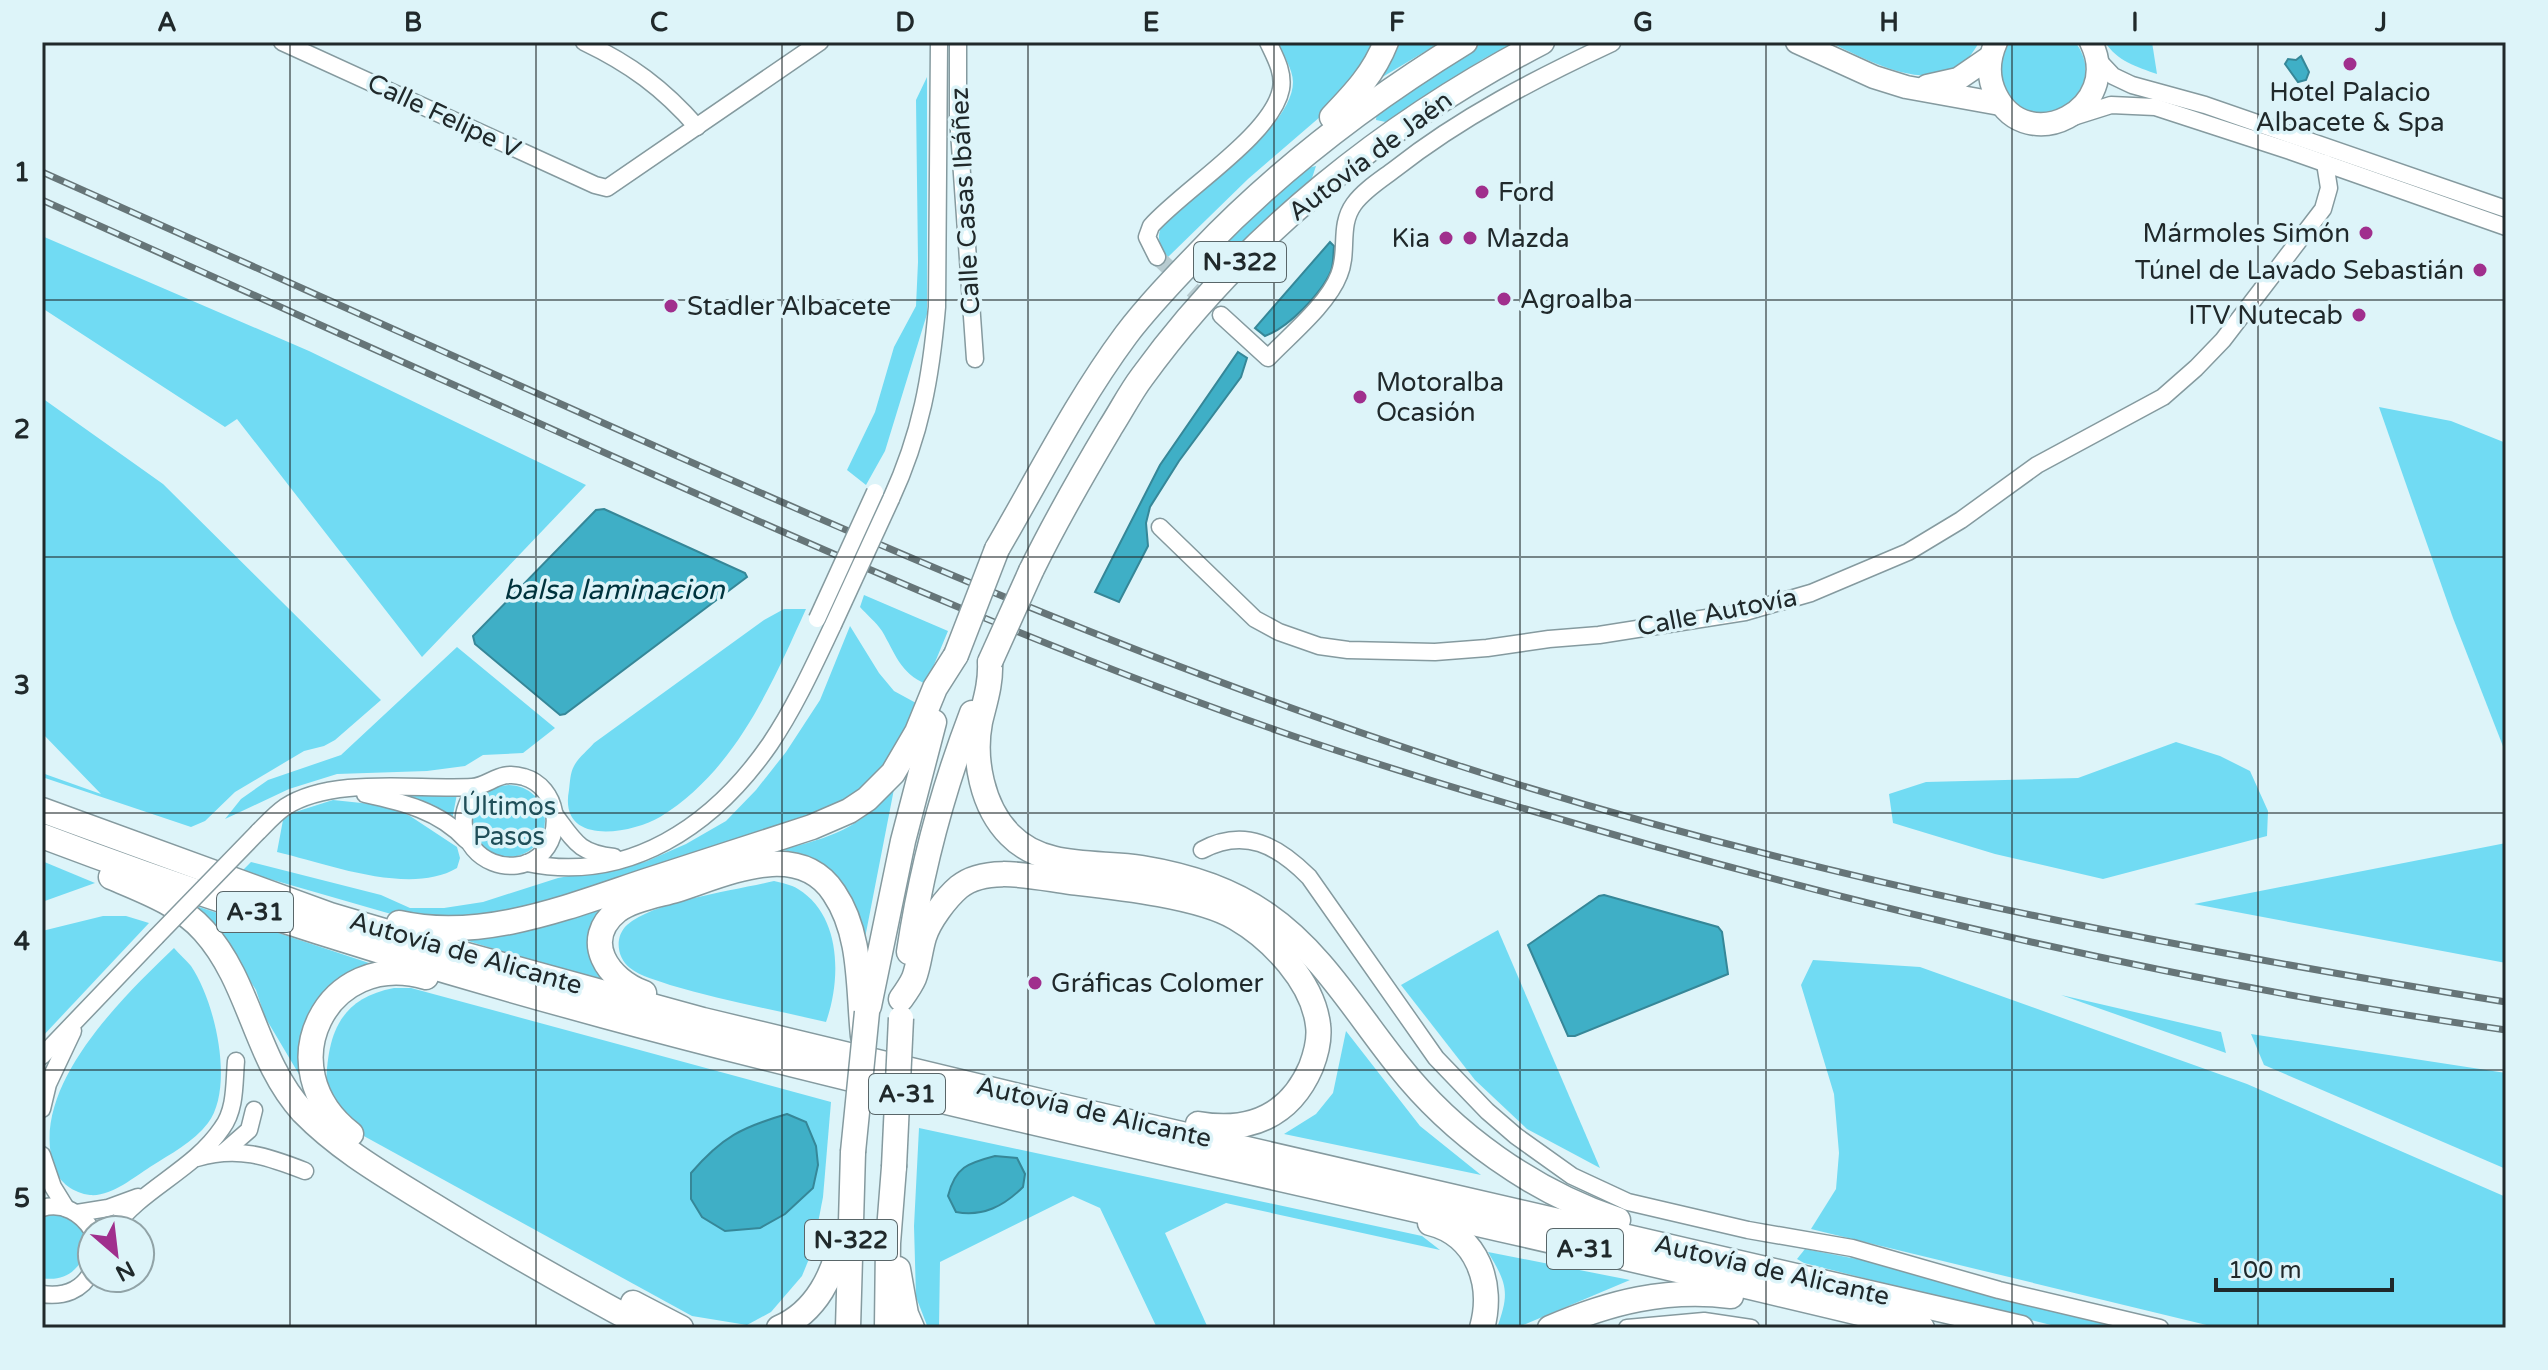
<svg xmlns="http://www.w3.org/2000/svg" width="2548" height="1370" font-family="'Varela Round',sans-serif">
<style>
.green{fill:#71dbf3}
.water{fill:#3fafc6;stroke:#368798;stroke-width:2}
.lines{fill:none;stroke-linecap:round;stroke-linejoin:round}
.minor-tunnel{stroke:#b7cbd0;stroke-width:16;stroke-dasharray:16 8;stroke-linecap:butt}
.minor-casing{stroke:#859a9f;stroke-width:19}
.major-casing{stroke:#859a9f;stroke-width:25}
.highway-casing{stroke:#859a9f;stroke-width:27}
.minor{stroke:#fff;stroke-width:16}
.major{stroke:#fff;stroke-width:22}
.highway{stroke:#fff;stroke-width:24}
.rail-casing{stroke:#667578;stroke-width:7}
.rail{stroke:#ddf4f9;stroke-width:4;stroke-dasharray:12;stroke-linecap:butt}
.minor-bridge-casing{stroke:#859a9f;stroke-width:19;stroke-linecap:butt}
.highway-bridge-casing{stroke:#859a9f;stroke-width:27;stroke-linecap:butt}
.minor-bridge{stroke:#fff;stroke-width:16}
.highway-bridge{stroke:#fff;stroke-width:24}
.grid{fill:none;stroke:#20292b;stroke-width:2;stroke-opacity:0.55}
.poi-dot{fill:#a02f8d;stroke:#ddf4f9;stroke-width:3}
.labels{text-anchor:middle;dominant-baseline:central;stroke-width:7;stroke-linejoin:round;paint-order:stroke}
.shield{fill:#ddf4f9;stroke:#596669;stroke-width:2}
.shield-label{font-size:24px;font-weight:bold;fill:#20292b}
.poi-label{font-size:26px;fill:#20292b;stroke:#ddf4f9;text-anchor:start}
.street-label{font-size:26px;fill:#20292b;stroke:#ddf4f9}
.park-label{font-size:26px;fill:#204f59;stroke:#ddf4f9}
.water-label{font-size:28px;font-style:italic;fill:#00333d;stroke:#ddf4f9}
.neatline{fill:none;stroke:#20292b;stroke-width:3}
.grid-label{font-size:26px;text-anchor:middle;font-weight:bold;fill:#20292b}
</style>
<rect width="100%" height="100%" fill="#ddf4f9"/>
<g class="green">
<path d="M1277,42H1378L1335,104L1248,179L1167,258C1157,244 1156,233 1166,218C1199,191 1293,127 1293,82C1293,69 1282,53 1277,42Z"/>
<path d="M1394,42H1441L1374,82Z"/>
<path d="M1482,42H1516L1483,59L1386,122L1376,120L1377,109Z"/>
<path d="M1829,42H1979C1947,105 1876,64 1829,42Z"/>
<path d="M2008,42H2075C2114,92 2034,141 2008,98C2003,89 2001,77 1997,68Z"/>
<path d="M2105,42H2152L2157,74C2137,67 2117,61 2105,42Z"/>
<path d="M927,77V314L885,451L866,485L847,470L875,412L894,347L916,306L918,262L916,100Z"/>
<path d="M1316,166L1312,178L1227,259L1211,265L1216,246L1297,171Z"/>
<path d="M42,236L309,351L586,485L422,657L237,419L225,427L42,308Z"/>
<path d="M42,398L163,484L381,700L335,740L324,746L304,751L235,792L205,821L191,827L42,777V773L101,794L42,733Z"/>
<path d="M2379,407L2451,421L2506,443V754L2453,618Z"/>
<path d="M864,595L948,631L926,684C900,673 895,653 882,631C876,622 867,615 860,607Z"/>
<path d="M784,609H806C771,686 735,771 660,817C631,834 558,847 569,790C570,783 570,773 574,766C578,758 588,750 594,743L764,620Z"/>
<path d="M850,626L879,673L894,691L916,703L910,728L875,779L853,796L803,823L534,909L427,919L391,914L242,871L251,862L381,895L410,908H444L483,902L558,878L645,862L686,844L726,821L756,790L786,752L820,700Z"/>
<path d="M457,647L555,728L523,753L483,755L465,766L427,771L337,774L289,789L225,819L241,799L268,780L341,755Z"/>
<path d="M2176,742L2220,756L2250,771L2268,811L2267,836L2103,879L1995,854L1893,823L1889,794L1926,782L2078,778Z"/>
<circle cx="509" cy="821" r="36"/>
<path d="M894,789L864,943C847,892 842,857 781,850C832,837 858,829 894,789Z"/>
<path d="M393,791L457,794L452,820L437,808Z"/>
<path d="M333,800L390,806L410,816L457,847L460,858L457,868C410,896 328,864 277,852L283,820L292,813Z"/>
<path d="M2506,843V963L2194,904Z"/>
<path d="M42,861L95,883L42,902Z"/>
<path d="M774,881C782,883 792,885 798,889C842,916 841,980 826,1022C774,1010 721,1000 670,985C657,980 641,977 630,968C617,958 614,937 627,925C654,901 738,890 774,881Z"/>
<path d="M612,903L592,959L605,983L455,937Z"/>
<path d="M199,907L369,963L348,975L300,1053V1076L265,1017L256,990L227,946L195,912Z"/>
<path d="M103,916H126L149,923L42,1037V931Z"/>
<path d="M1498,930L1600,1168L1527,1129L1475,1080L1401,985Z"/>
<path d="M174,948C179,954 186,960 191,966C215,1001 235,1087 208,1123C194,1142 170,1154 150,1167C134,1177 111,1197 90,1195C74,1193 59,1183 54,1167C28,1088 122,998 174,948Z"/>
<path d="M1813,960L1920,967L2247,1084L2506,1197V1328H2219L1811,1229L1836,1189L1839,1153L1834,1094L1801,985Z"/>
<path d="M394,988H411L831,1102L823,1197L813,1249L802,1276L771,1312L747,1325L692,1316L362,1135L326,1089C327,1037 337,999 394,988Z"/>
<path d="M2061,995L2221,1032L2226,1053Z"/>
<path d="M1346,1031L1420,1126L1481,1175L1284,1134L1316,1114L1333,1093Z"/>
<path d="M2251,1034L2506,1073V1169L2264,1065Z"/>
<path d="M919,1128L1422,1236L1440,1250L1226,1203L1165,1233L1208,1328H1157L1100,1208L1073,1196L940,1262L939,1328H928L916,1297L914,1226Z"/>
<path d="M42,1213C49,1214 60,1212 67,1215C104,1235 82,1286 42,1278Z"/>
<path d="M1805,1249L1893,1266L2136,1328H2063L1804,1263L1797,1259Z"/>
<path d="M1488,1252L1630,1280L1516,1328H1497C1510,1292 1507,1284 1488,1252Z"/>
</g>
<g class="water">
<path d="M2301,56L2309,72L2306,80L2298,82L2285,64L2288,59L2296,60Z"/>
<path d="M1330,242L1334,246C1333,254 1334,263 1331,271C1322,293 1288,328 1265,336L1255,328Z"/>
<path d="M1238,352L1247,358L1241,377L1179,461L1150,507L1146,523L1148,546L1119,602L1095,592L1160,465Z"/>
<path d="M604,509L745,573L747,577L565,714L560,715L475,644L473,636L596,510Z"/>
<path d="M1604,895L1718,927L1722,932L1728,974L1575,1036H1568L1528,945L1599,896Z"/>
<path d="M787,1114L806,1122L816,1146L818,1165L813,1188L785,1214L760,1228L725,1231L702,1217L691,1199V1173C722,1137 742,1127 787,1114Z"/>
<path d="M995,1156L1017,1158L1025,1174L1023,1187C1004,1206 983,1217 956,1212L948,1196C955,1167 968,1163 995,1156Z"/>
</g>
<g class="lines">
<path class="minor-tunnel" d="M1157,257L1212,308"/>
<defs>
<g id="minor">
<path d="M282,42L595,185L607,188L820,42"/>
<path d="M584,42C630,64 663,88 697,127"/>
<path d="M958,42V117L975,359"/>
<path d="M2097,59L2113,76L2132,85L2205,105L2506,209"/>
<path d="M2073,117L2111,105L2155,107L2290,151L2506,227"/>
<path d="M1157,257L1147,237L1151,226C1184,189 1272,135 1281,89C1284,72 1275,57 1268,42"/>
<path d="M1221,315L1268,358C1290,335 1328,304 1339,275C1349,251 1338,226 1354,204C1364,190 1382,179 1395,169C1461,117 1537,78 1612,43"/>
<path d="M891,499C921,434 931,377 937,307L939,42"/>
<path d="M1160,527L1255,619L1279,632L1319,646L1348,650L1435,652L1487,648L1549,639L1599,635L1745,612L1811,593L1908,552L1961,520L2037,465L2163,397L2196,368L2223,340L2323,209L2329,188L2325,163"/>
<path d="M365,794C402,802 440,811 466,840"/>
<path d="M555,815C575,842 579,853 614,857"/>
<path d="M258,832C267,823 275,814 285,807C333,776 416,790 472,787C490,786 499,769 524,777C558,787 565,834 539,856C512,878 468,861 464,826C462,811 469,799 477,787"/>
<path d="M1202,850C1245,827 1278,846 1309,877L1436,1058L1487,1111L1516,1136L1572,1176L1628,1202L1748,1230L1852,1248L1999,1290L2160,1328"/>
<path d="M527,863C629,884 714,825 770,744C795,707 814,665 833,625"/>
<path d="M42,1056L156,937"/>
<path d="M42,1109L48,1084L73,1031"/>
<path d="M225,1151L249,1130L254,1110"/>
<path d="M42,1155L53,1187L66,1208"/>
<path d="M197,1158C237,1146 267,1156 305,1171"/>
<path d="M42,1208C63,1202 81,1213 92,1230"/>
<path d="M77,1213L108,1208L138,1197"/>
<path d="M112,1230C142,1188 193,1171 222,1128C236,1109 234,1083 236,1061"/>
<path d="M42,1294C63,1297 82,1291 92,1271"/>
<path d="M1627,1328L1704,1321L1751,1328"/>
</g>
<g id="major">
<path d="M1797,42L1874,77L1906,87L2000,104"/>
<path d="M1996,42C1988,60 1987,77 1996,95C2027,158 2124,109 2091,42"/>
<path d="M1927,86L1958,79L1990,57"/>
</g>
<g id="highway">
<path d="M1332,117C1355,93 1374,73 1386,42"/>
<path d="M997,549C1039,477 1077,401 1126,335C1148,306 1174,279 1199,253C1278,170 1367,102 1465,42"/>
<path d="M1031,571C1055,522 1082,475 1110,428C1121,411 1130,393 1142,377C1245,235 1388,122 1542,42"/>
<path d="M990,662C991,684 985,701 980,722C973,759 982,807 1010,835C1044,870 1098,861 1142,868C1185,875 1231,889 1267,915C1321,952 1357,1014 1398,1065C1453,1135 1534,1192 1618,1220"/>
<path d="M42,810L330,915L448,950L703,1020L1056,1105L2021,1328"/>
<path d="M42,836C411,976 795,1069 1179,1156C1427,1212 1675,1268 1922,1328"/>
<path d="M111,877C144,891 180,904 204,931C251,983 255,1060 303,1112C340,1150 386,1176 431,1204C502,1248 574,1289 647,1328"/>
<path d="M399,923C483,942 570,906 649,880C703,862 758,845 812,827L849,811L867,799L893,773L917,732L935,688L956,655"/>
<path d="M909,952C921,871 943,789 972,713"/>
<path d="M644,993C608,980 580,940 618,910C633,899 659,895 676,890C724,875 798,838 834,893C862,934 858,988 863,1036"/>
<path d="M901,999C906,992 911,985 914,978C919,965 920,950 924,937C929,921 946,898 959,887C987,864 1038,878 1071,882C1115,887 1200,896 1236,918C1272,939 1313,982 1318,1025C1320,1039 1316,1054 1311,1067C1290,1116 1249,1133 1198,1124"/>
<path d="M869,1006L903,841L934,722"/>
<path d="M351,1134C266,1068 327,948 426,977"/>
<path d="M1430,1223C1478,1235 1494,1285 1482,1328"/>
<path d="M898,1269L906,1314L912,1328"/>
<path d="M633,1303L681,1328"/>
<path d="M779,1328C816,1312 835,1274 841,1236"/>
<path d="M848,1328L853,1152"/>
<path d="M887,1328L888,1243L894,1167"/>
<path d="M1550,1328C1610,1302 1666,1288 1731,1296"/>
</g>
</defs>
<use href="#minor" class="minor-casing"/>
<use href="#major" class="major-casing"/>
<use href="#highway" class="highway-casing"/>
<use href="#minor" class="minor"/>
<use href="#major" class="major"/>
<use href="#highway" class="highway"/>
<defs>
<g id="rail">
<path d="M42,172C222,252 401,333 581,413C868,542 1158,668 1457,765C1794,875 2156,945 2506,1002"/>
<path d="M42,200C242,289 441,380 641,469C856,565 1073,660 1296,737C1367,761 1438,783 1509,804C1836,902 2167,982 2506,1030"/>
</g>
</defs>
<use href="#rail" class="rail-casing"/>
<use href="#rail" class="rail"/>
<defs>
<g id="minor-bridge">
<path d="M817,619L875,492"/>
<path d="M833,625L891,499"/>
<path d="M156,937L258,832"/>
</g>
<g id="highway-bridge">
<path d="M956,655L997,549"/>
<path d="M990,662L1031,571"/>
<path d="M853,1152L867,1012"/>
<path d="M894,1167L901,1018"/>
</g>
</defs>
<use href="#minor-bridge" class="minor-bridge-casing"/>
<use href="#highway-bridge" class="highway-bridge-casing"/>
<use href="#minor-bridge" class="minor-bridge"/>
<use href="#highway-bridge" class="highway-bridge"/>
</g>
<path class="grid" d="M290,42V1328M536,42V1328M782,42V1328M1028,42V1328M1274,42V1328M1520,42V1328M1766,42V1328M2012,42V1328M2258,42V1328M42,300H2506M42,557H2506M42,813H2506M42,1070H2506"/>
<g class="poi-dot">
<circle cx="2350" cy="64" r="8"/>
<circle cx="1482" cy="192" r="8"/>
<circle cx="2366" cy="233" r="8"/>
<circle cx="1446" cy="238" r="8"/>
<circle cx="1470" cy="238" r="8"/>
<circle cx="2480" cy="270" r="8"/>
<circle cx="1504" cy="299" r="8"/>
<circle cx="671" cy="306" r="8"/>
<circle cx="2359" cy="315" r="8"/>
<circle cx="1360" cy="397" r="8"/>
<circle cx="1035" cy="983" r="8"/>
</g>
<g class="labels">
<g class="shield">
<rect x="1194" y="242" width="92" height="40" rx="6"/>
<rect x="217" y="892" width="76" height="40" rx="6"/>
<rect x="869" y="1074" width="76" height="40" rx="6"/>
<rect x="805" y="1220" width="92" height="40" rx="6"/>
<rect x="1547" y="1229" width="76" height="40" rx="6"/>
</g>
<g class="shield-label">
<text x="1240" y="262">N-322</text>
<text x="255" y="912">A-31</text>
<text x="907" y="1094">A-31</text>
<text x="851" y="1240">N-322</text>
<text x="1585" y="1249">A-31</text>
</g>
<g class="poi-label">
<text x="2350" y="92" text-anchor="middle">Hotel Palacio<tspan x="2350" dy="30">Albacete &amp; Spa</tspan></text>
<text x="1498" y="192">Ford</text>
<text x="2350" y="233" text-anchor="end">Mármoles Simón</text>
<text x="1430" y="238" text-anchor="end">Kia</text>
<text x="1486" y="238">Mazda</text>
<text x="2464" y="270" text-anchor="end">Túnel de Lavado Sebastián</text>
<text x="1520" y="299">Agroalba</text>
<text x="687" y="306">Stadler Albacete</text>
<text x="2343" y="315" text-anchor="end">ITV Nutecab</text>
<text x="1376" y="382">Motoralba<tspan x="1376" dy="30">Ocasión</tspan></text>
<text x="1051" y="983">Gráficas Colomer</text>
</g>
<g class="street-label">
<text transform="translate(444 116) rotate(25)">Calle Felipe V</text>
<text transform="translate(1370 156) rotate(-37)">Autovía de Jaén</text>
<text transform="translate(965 201) rotate(-93)">Calle Casas Ibáñez</text>
<text transform="translate(1717 612) rotate(-11)">Calle Autovía</text>
<text transform="translate(466 953) rotate(16)">Autovía de Alicante</text>
<text transform="translate(1094 1112) rotate(13)">Autovía de Alicante</text>
<text transform="translate(1772 1270) rotate(13)">Autovía de Alicante</text>
</g>
<g class="park-label">
<text x="509" y="806">Últimos<tspan x="509" dy="30">Pasos</tspan></text>
</g>
<g class="water-label">
<text x="614" y="590">balsa laminacion</text>
</g>
</g>
<rect width="2548" height="1370" fill="none" stroke="#ddf4f9" stroke-width="88"/>
<g transform="translate(116 1254) rotate(152)"><circle r="38" fill="#ddf4f9" stroke="#91a3a7" stroke-width="2"/>
<path d="M0-6L14 30L0 20L-14 30Z" fill="#a02f8d"/>
<text y="-12" font-size="22" font-weight="bold" text-anchor="middle" fill="#20292b">N</text>
</g>
<path d="M2216 1278v12h176v-12" fill="none" stroke="#20292b" stroke-width="4"/>
<text x="2228" y="1278" font-size="24" fill="#20292b" stroke="#ddf4f9" stroke-width="6" paint-order="stroke">100 m</text>
<rect x="44" y="44" width="2460" height="1282" class="neatline"/>
<g class="grid-label">
<text x="167" y="31">A</text>
<text x="413" y="31">B</text>
<text x="659" y="31">C</text>
<text x="905" y="31">D</text>
<text x="1151" y="31">E</text>
<text x="1397" y="31">F</text>
<text x="1643" y="31">G</text>
<text x="1889" y="31">H</text>
<text x="2135" y="31">I</text>
<text x="2381" y="31">J</text>
<text x="22" y="181">1</text>
<text x="22" y="438">2</text>
<text x="22" y="694">3</text>
<text x="22" y="950">4</text>
<text x="22" y="1207">5</text>
</g>
</svg>
